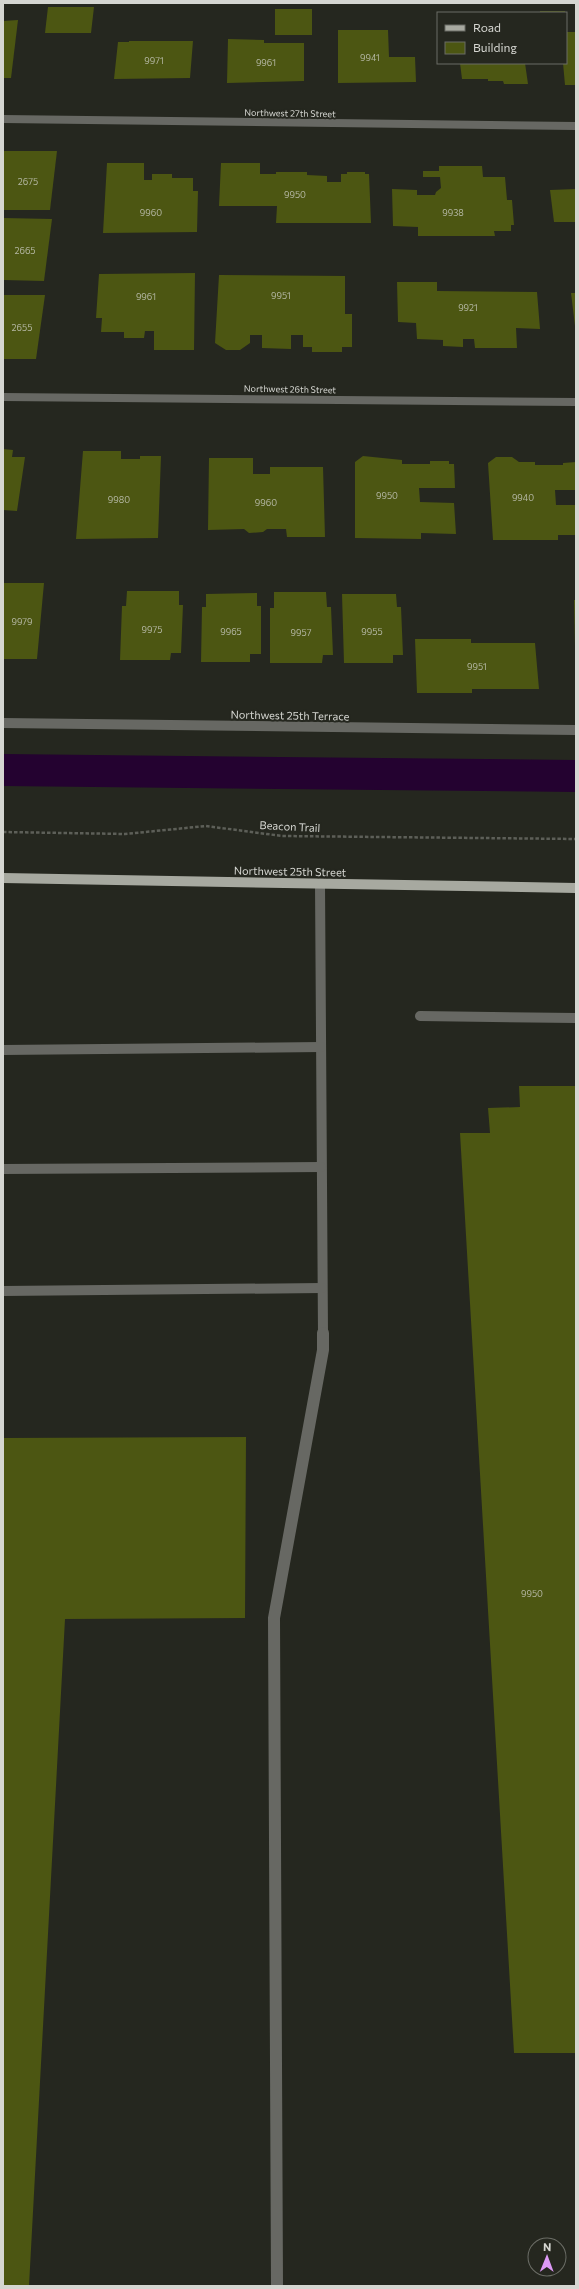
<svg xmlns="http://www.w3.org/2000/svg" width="579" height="2289" font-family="Commissioner,sans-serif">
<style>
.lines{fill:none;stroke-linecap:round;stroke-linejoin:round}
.canal{fill:#240230;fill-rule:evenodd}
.building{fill:#4c5612}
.path{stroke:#5d5f58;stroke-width:2.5;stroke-dasharray:3.5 2;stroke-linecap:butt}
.minor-far2{stroke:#676863;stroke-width:8}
.minor-far1{stroke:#676863;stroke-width:10}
.minor{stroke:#676863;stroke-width:12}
.major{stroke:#a7a9a0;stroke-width:10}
.labels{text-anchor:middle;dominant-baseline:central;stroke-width:4;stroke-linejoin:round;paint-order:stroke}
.number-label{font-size:9px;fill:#b3b6a1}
.far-street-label{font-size:9px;fill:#d5d6d1;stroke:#25271f}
.street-label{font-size:11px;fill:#d5d6d1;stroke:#25271f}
</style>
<rect width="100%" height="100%" fill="#25271f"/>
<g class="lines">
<path class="canal" d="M3,754L576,760V792L3,786Z"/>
</g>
<g class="building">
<path d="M48,7H94L91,33H45Z"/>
<rect x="275" y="9" width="37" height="26"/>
<rect x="540" y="11" width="25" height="2"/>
<path d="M18,20L11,78H3V21Z"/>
<path d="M566,28L567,32H576V85H565L563,63H566Z"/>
<path d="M338,30H388L389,57H415L416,82L338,83Z"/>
<path d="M228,39L264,40V43H304V81L227,83Z"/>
<path d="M129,41H193L190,78L114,79L118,42H129Z"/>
<path d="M460,63H525L528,84H504L503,81H488V79H462Z"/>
<path d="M3,151H57L50,210H3Z"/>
<path d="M107,163H144V180H152V174H172V178H193V191H198L197,232L103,233Z"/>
<path d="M221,163H260V174H276V172H307V175L327,176V182H341V174H347V172H365V174H369L371,223H276L277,206H219Z"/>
<path d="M439,166H482L483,177H505L507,200H512L514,225H511V231H494L495,236H418V227L393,226L392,189L417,190V195H435L436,192L441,188L440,177H423V171H439Z"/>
<path d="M576,189V222H554L550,190Z"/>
<path d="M3,218L52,219L44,281L3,280Z"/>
<path d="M195,273L194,350H154V331H145L144,338H124V332H101L102,318H96L99,274Z"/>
<path d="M219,275L345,276V314H352V347H342V352H312V347H303V335H291V349L262,348V335H250V343L240,350H226L215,343Z"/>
<path d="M397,282H437V291L537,292L540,329L516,328L517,348H475L474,339H463V347L443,346V340L417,339L416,323L398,322Z"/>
<path d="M571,293H576V326H575Z"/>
<path d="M3,295H45L36,359H3Z"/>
<path d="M3,449L13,450L12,457H25L17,511L3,510Z"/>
<path d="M83,451H121V459H140V456H161L158,538L76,539Z"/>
<path d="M363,456L402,460V464H430V461H449V464H454L455,488H419L420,502L454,503L456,534L421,533V539L355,538V462Z"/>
<path d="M496,457H512L519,462H535V465H563V463L576,462V490H555L556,505H576V535H558V540H493L488,463Z"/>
<path d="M209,458H253V474H270V467H323L325,537H287L286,529H267L263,532L249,533L244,529L208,530Z"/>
<path d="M3,583H44L37,659H3Z"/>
<path d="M127,591H179V605H183L181,653H171L170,660H120L122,606H126Z"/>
<path d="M274,592H326L327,607H331L333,655H323L322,663H270V608H274Z"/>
<path d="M257,593V606H261V654H250V662H201L202,607H206V594Z"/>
<path d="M342,594H396L397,607H401L403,655H393V663H344Z"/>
<path d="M574,600H576V647H575Z"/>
<path d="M415,639H471V643H535L539,689H472V693H417Z"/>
<path d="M519,1086H576V2053H514L460,1133H490L488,1108L520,1107Z"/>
<path d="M246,1437L245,1618L65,1619L29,2286H3V1438Z"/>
</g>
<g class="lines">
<path class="path" d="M3,832L125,834L206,826L282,836L576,839"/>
<g class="minor-far2">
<path d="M3,119L576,126"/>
<path d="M3,397L576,402"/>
</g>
<g class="minor-far1">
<path d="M3,723L576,730"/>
<path d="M320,884L323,1334"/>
<path d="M420,1016L576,1018"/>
<path d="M3,1050L321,1047"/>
<path d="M3,1169L321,1167"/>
<path d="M3,1291L322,1288"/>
</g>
<path class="minor" d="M277,2286L274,1618L323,1350V1333"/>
<path class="major" d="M3,878L576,888"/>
</g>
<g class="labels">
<g class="number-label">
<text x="370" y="57">9941</text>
<text x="154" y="60">9971</text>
<text x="266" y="62">9961</text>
<text x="28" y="181">2675</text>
<text x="295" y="194">9950</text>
<text x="151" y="212">9960</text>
<text x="453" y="212">9938</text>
<text x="25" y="250">2665</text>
<text x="281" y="295">9951</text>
<text x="146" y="296">9961</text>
<text x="468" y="307">9921</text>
<text x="22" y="327">2655</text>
<text x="387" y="495">9950</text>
<text x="523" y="497">9940</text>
<text x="119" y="499">9980</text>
<text x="266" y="502">9960</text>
<text x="22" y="621">9979</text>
<text x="152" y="629">9975</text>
<text x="231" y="631">9965</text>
<text x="372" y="631">9955</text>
<text x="301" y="632">9957</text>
<text x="477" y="666">9951</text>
<text x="532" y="1593">9950</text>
</g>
<g class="far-street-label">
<text transform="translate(290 113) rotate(1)">Northwest 27th Street</text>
<text transform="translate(290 389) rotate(1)">Northwest 26th Street</text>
</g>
<g class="street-label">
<text transform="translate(290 715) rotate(1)">Northwest 25th Terrace</text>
<text transform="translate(290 826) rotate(3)">Beacon Trail</text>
<text transform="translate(290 871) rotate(1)">Northwest 25th Street</text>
</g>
</g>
<rect width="579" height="2289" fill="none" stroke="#d5d6d1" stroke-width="8"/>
<rect x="437" y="12" width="130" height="52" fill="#25271f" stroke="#6b6d66"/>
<rect x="445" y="25" width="20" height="6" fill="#a7a9a0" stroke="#6b6d66"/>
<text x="473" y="32" font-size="12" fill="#d5d6d1">Road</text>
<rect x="445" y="42" width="20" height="12" fill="#4c5612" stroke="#6b6d66"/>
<text x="473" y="52" font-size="12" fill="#d5d6d1">Building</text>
<g transform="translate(547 2257) rotate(1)"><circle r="19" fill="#25271f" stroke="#6b6d66"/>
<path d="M0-3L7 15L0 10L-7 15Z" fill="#dc99f5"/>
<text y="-6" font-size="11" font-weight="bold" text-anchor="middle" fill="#d5d6d1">N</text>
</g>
</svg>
